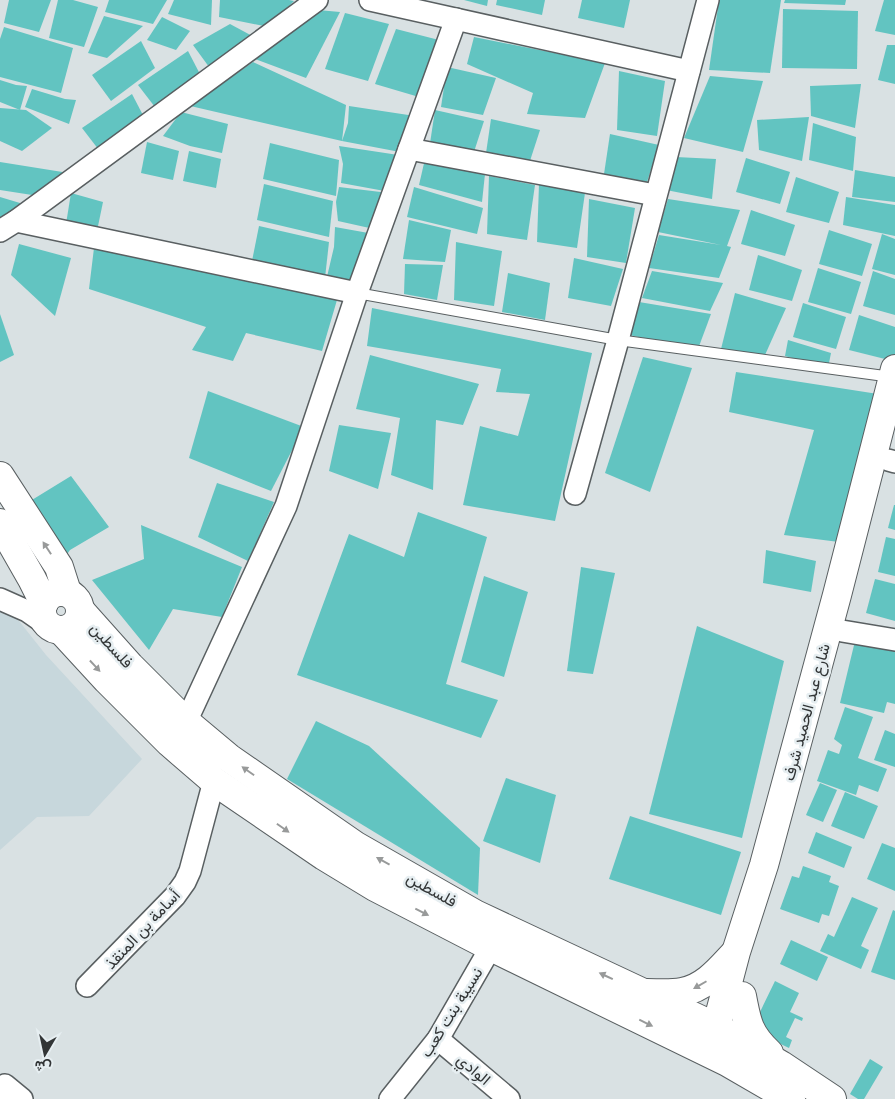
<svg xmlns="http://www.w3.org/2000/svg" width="895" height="1099" font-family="'Noto Sans',Vazirmatn,sans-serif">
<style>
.built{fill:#c7d7dc}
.building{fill:#62c4c1}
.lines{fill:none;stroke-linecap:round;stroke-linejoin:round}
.service-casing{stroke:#595f61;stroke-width:12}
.minor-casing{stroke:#595f61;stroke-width:24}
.primary-casing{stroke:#595f61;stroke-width:30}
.service{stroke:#fff;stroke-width:10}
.minor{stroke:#fff;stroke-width:21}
.primary{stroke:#fff;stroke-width:28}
.oneway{fill:#989a9a}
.labels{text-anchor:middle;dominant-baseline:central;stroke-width:5;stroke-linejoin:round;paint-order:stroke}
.street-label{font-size:16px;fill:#323536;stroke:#e6eef1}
</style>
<rect width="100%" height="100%" fill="#d9e1e3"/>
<path class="built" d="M0,608L19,621L46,655L142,759L89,816L37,817L0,850Z"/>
<g class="building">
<path d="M9,0H51L39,32L4,23Z"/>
<path d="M58,0H73L98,7L84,47L49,38Z"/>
<path d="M109,0H167L153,24L105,12Z"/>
<path d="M174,0H212L211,25L168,14Z"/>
<path d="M220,0H289L294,1L269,27L219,17Z"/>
<path d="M464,0H488L487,6Z"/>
<path d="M497,0H545L542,15L496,5Z"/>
<path d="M582,0H630L624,28L578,18Z"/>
<path d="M719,0H781L770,73L709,70Z"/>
<path d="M785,0H846L845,5L784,3Z"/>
<path d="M884,0H895V35L875,31Z"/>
<path d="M783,9L858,11L857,69L782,68Z"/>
<path d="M318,10L340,12L306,78L255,59Z"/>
<path d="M345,13L389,24L368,81L325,69Z"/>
<path d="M104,16L143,26L107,58L88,53Z"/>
<path d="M162,17L190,31L176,50L147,40Z"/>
<path d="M230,24L256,38L212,71L193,45Z"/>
<path d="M4,27L73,48L61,93L0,77V39Z"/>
<path d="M396,29L439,40L419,97L375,84Z"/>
<path d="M474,37L605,63L585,118L527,114L533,93L467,64Z"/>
<path d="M141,41L155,68L111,101L92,75Z"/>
<path d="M887,45H895V84L878,80Z"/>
<path d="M188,51L202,78L158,111L138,85Z"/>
<path d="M253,62L346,105L342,141L348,123L349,106L415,116L400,152L342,141L186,105L223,83Z"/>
<path d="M447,67L496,78L483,115L441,107Z"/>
<path d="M619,71L665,81L657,136L617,130Z"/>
<path d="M710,76L763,81L743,152L684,138Z"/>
<path d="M0,80L16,85L27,86L20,110L0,102Z"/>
<path d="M861,84L855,128L811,116L810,86Z"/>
<path d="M32,89L65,99L76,100L69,124L25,107Z"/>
<path d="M132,94L146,121L102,154L82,128Z"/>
<path d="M0,108L26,110L52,128L22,151L0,141Z"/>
<path d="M435,110L484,121L472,158L429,150Z"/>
<path d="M181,112L228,124L222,153L190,146L163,136Z"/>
<path d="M809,117L802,161L759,150L757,120Z"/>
<path d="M491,119L540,130L528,167L485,160Z"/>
<path d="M813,123L856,137L853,171L809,160Z"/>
<path d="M610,134L659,145L647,182L604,174Z"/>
<path d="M147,142L179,151L173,180L141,173Z"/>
<path d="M270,143L339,160L336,196L263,179Z"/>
<path d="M339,146L405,156L390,192L341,183L343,164Z"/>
<path d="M189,151L221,159L216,188L183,181Z"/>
<path d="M676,157L716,159L712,199L666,190Z"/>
<path d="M746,158L790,172L780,204L736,192Z"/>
<path d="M425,159L485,174L482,202L419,185Z"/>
<path d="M0,162L75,174L45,197L0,190Z"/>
<path d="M855,170L895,177V202L852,197Z"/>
<path d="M489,176L535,185L527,240L487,234Z"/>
<path d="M796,177L839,192L829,223L786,212Z"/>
<path d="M264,184L333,201L329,237L257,220Z"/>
<path d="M539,184L585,193L577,248L537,242Z"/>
<path d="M339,187L389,193L374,229L338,221L336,202Z"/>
<path d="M414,187L483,208L477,234L407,217Z"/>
<path d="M71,193L103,202L97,231L66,224Z"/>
<path d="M0,197L30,206L0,220Z"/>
<path d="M846,197L895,205V236L843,225Z"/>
<path d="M589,199L635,208L626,263L587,257Z"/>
<path d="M668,199L740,210L727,246L731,247L719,278L649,268L659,235L721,245L658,232Z"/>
<path d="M751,210L795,225L785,256L741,244Z"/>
<path d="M409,220L451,230L445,262L403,259Z"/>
<path d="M259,226L329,242L325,278L252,261Z"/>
<path d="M335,227L374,234L354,284L326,281L334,247Z"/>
<path d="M829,230L872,244L862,276L819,264Z"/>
<path d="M882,234L895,239V275L872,269Z"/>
<path d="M456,242L502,251L494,306L454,300Z"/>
<path d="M19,244L71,258L55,316L11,275Z"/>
<path d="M94,248L337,300L322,351L246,333L233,361L192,350L206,327L89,289Z"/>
<path d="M758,255L802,270L792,301L749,290Z"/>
<path d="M574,258L623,269L611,306L568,298Z"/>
<path d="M405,264L443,265L437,300L404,294Z"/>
<path d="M818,268L861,282L851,314L808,302Z"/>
<path d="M652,271L723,283L710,311L642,298Z"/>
<path d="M873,271L895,279V315L863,306Z"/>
<path d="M508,273L550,283L545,320L502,312Z"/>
<path d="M735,293L786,308L765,355L721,349Z"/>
<path d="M639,302L711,314L698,349L629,335Z"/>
<path d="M803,303L846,317L836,349L793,337Z"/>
<path d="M372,308L592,353L555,521L463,505L480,426L518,436L530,394L496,392L501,369L367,346Z"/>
<path d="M0,314L14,355L0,362Z"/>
<path d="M859,315L895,327V354L893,361L849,350Z"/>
<path d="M788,340L831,353L828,368L785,356Z"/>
<path d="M370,355L479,384L463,425L436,420L433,490L391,475L400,418L356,409Z"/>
<path d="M643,357L692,368L650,492L605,473Z"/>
<path d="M736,372L878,394L839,542L784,535L814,430L729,412Z"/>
<path d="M208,391L304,427L271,491L189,458Z"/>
<path d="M339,425L391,433L378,489L329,471Z"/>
<path d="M71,476L109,527L70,550L65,557L27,503Z"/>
<path d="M217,483L274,502L248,561L198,537Z"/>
<path d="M894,505H895V530L888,528Z"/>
<path d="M418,512L487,537L446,684L498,700L481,738L297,675L349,534L404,557Z"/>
<path d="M141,525L242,567L222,617L173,609L149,650L92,580L144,559Z"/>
<path d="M886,537L895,539V576L878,572Z"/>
<path d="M766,550L816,561L811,592L763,583Z"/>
<path d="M581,567L615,573L593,674L567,671Z"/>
<path d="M484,576L528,592L504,677L461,662Z"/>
<path d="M875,579L895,584V621L866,613Z"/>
<path d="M697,626L784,661L742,838L649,814Z"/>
<path d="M855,641L895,650V704L887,702L884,713L840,703Z"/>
<path d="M845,707L873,717L858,758L887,769L878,792L859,785L856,795L817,781L828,750L839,754L842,745L834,739Z"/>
<path d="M316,721L369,746L480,848L478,895L287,779Z"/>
<path d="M885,730L895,734V767L874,760Z"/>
<path d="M506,778L556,795L540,863L483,841Z"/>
<path d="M820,783L837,790L823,822L806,815Z"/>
<path d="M845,792L878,806L864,839L831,826Z"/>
<path d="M630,816L741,852L721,915L609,879Z"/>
<path d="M816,832L852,847L844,868L808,853Z"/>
<path d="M882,843L895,848V891L867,879Z"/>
<path d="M803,866L831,876L829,882L839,886L829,916L822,914L819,923L780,909L792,876L799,878Z"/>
<path d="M852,897L878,908L861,946L869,950L861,969L820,951L828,934L834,937Z"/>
<path d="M893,910L895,911V980L871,972Z"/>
<path d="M791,940L828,957L817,981L780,964Z"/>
<path d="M775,981L799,993L790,1012L803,1018L802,1021L795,1018L786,1037L792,1040L789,1048L768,1038L761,1028L760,1012Z"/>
<path d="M870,1059L883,1067L864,1099H858L850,1094Z"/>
</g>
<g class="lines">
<defs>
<path id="service" d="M357,293L618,340L892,377"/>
<g id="minor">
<path d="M370,0L689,71"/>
<path d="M409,149L655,195"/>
<path d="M16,221L357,293"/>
<path d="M0,231L16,221L317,0"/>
<path d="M888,460L895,462"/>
<path d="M575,494L618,340L708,0"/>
<path d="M0,599L27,611L47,625"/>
<path d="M842,631L895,640"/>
<path d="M186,722L286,506L357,293L456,19"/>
<path d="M87,986L175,896L185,882L190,871L214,781"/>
<path d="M438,1039L509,1099"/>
<path d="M0,1090L5,1085L22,1099"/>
<path d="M390,1099L438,1039L491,947"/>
</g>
<g id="primary">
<path d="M0,476L59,567L67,592"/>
<path d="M0,523L32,579L44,603"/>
<circle cx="61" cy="611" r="19"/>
<path d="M80,610L130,666L186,722L229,758L356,846L475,914L716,1027L781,1065L832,1099"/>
<path d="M61,630L107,680L170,743L214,781L324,856L375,887L491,947L727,1062L791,1099"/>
<path d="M647,993C659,993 671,994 682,992C705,988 720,969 735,953"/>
<path d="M742,996C747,1023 749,1034 769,1053"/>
<path d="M712,1043L736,952L764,865L837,595L895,369"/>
</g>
</defs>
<use href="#service" class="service-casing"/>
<use href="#minor" class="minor-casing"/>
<use href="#primary" class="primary-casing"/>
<use href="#service" class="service"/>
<use href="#minor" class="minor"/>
<use href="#primary" class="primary"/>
</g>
<defs><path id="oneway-solid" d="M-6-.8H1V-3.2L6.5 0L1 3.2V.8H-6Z" transform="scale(1.25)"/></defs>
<g class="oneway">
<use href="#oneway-solid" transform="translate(47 548) rotate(-123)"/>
<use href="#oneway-solid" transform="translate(95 666) rotate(47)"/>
<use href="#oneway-solid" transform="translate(248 771) rotate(-145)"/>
<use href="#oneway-solid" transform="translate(283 828) rotate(35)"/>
<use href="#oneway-solid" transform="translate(383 861) rotate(-151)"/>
<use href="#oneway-solid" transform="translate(422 912) rotate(27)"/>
<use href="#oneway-solid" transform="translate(606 976) rotate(-155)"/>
<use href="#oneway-solid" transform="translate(700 985) rotate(150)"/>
<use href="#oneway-solid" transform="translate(646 1023) rotate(26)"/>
</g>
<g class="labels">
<g class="street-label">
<text transform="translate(112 645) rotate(48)">فلسطين</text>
<text transform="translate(806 712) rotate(-75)">شارع عبد الحميد شرف</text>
<text transform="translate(432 889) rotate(29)">فلسطين</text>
<text transform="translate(142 929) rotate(-47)">أسامة بن المنقذ</text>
<text transform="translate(451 1012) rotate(-58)">نسيبة بنت كعب</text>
<text transform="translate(474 1069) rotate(40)">الوادي</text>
</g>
</g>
<g transform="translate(45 1054) rotate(189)" stroke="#e6eef1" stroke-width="4" paint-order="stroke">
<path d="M0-4L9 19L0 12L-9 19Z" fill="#323536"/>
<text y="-8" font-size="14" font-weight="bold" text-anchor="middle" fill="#323536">ش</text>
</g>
</svg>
